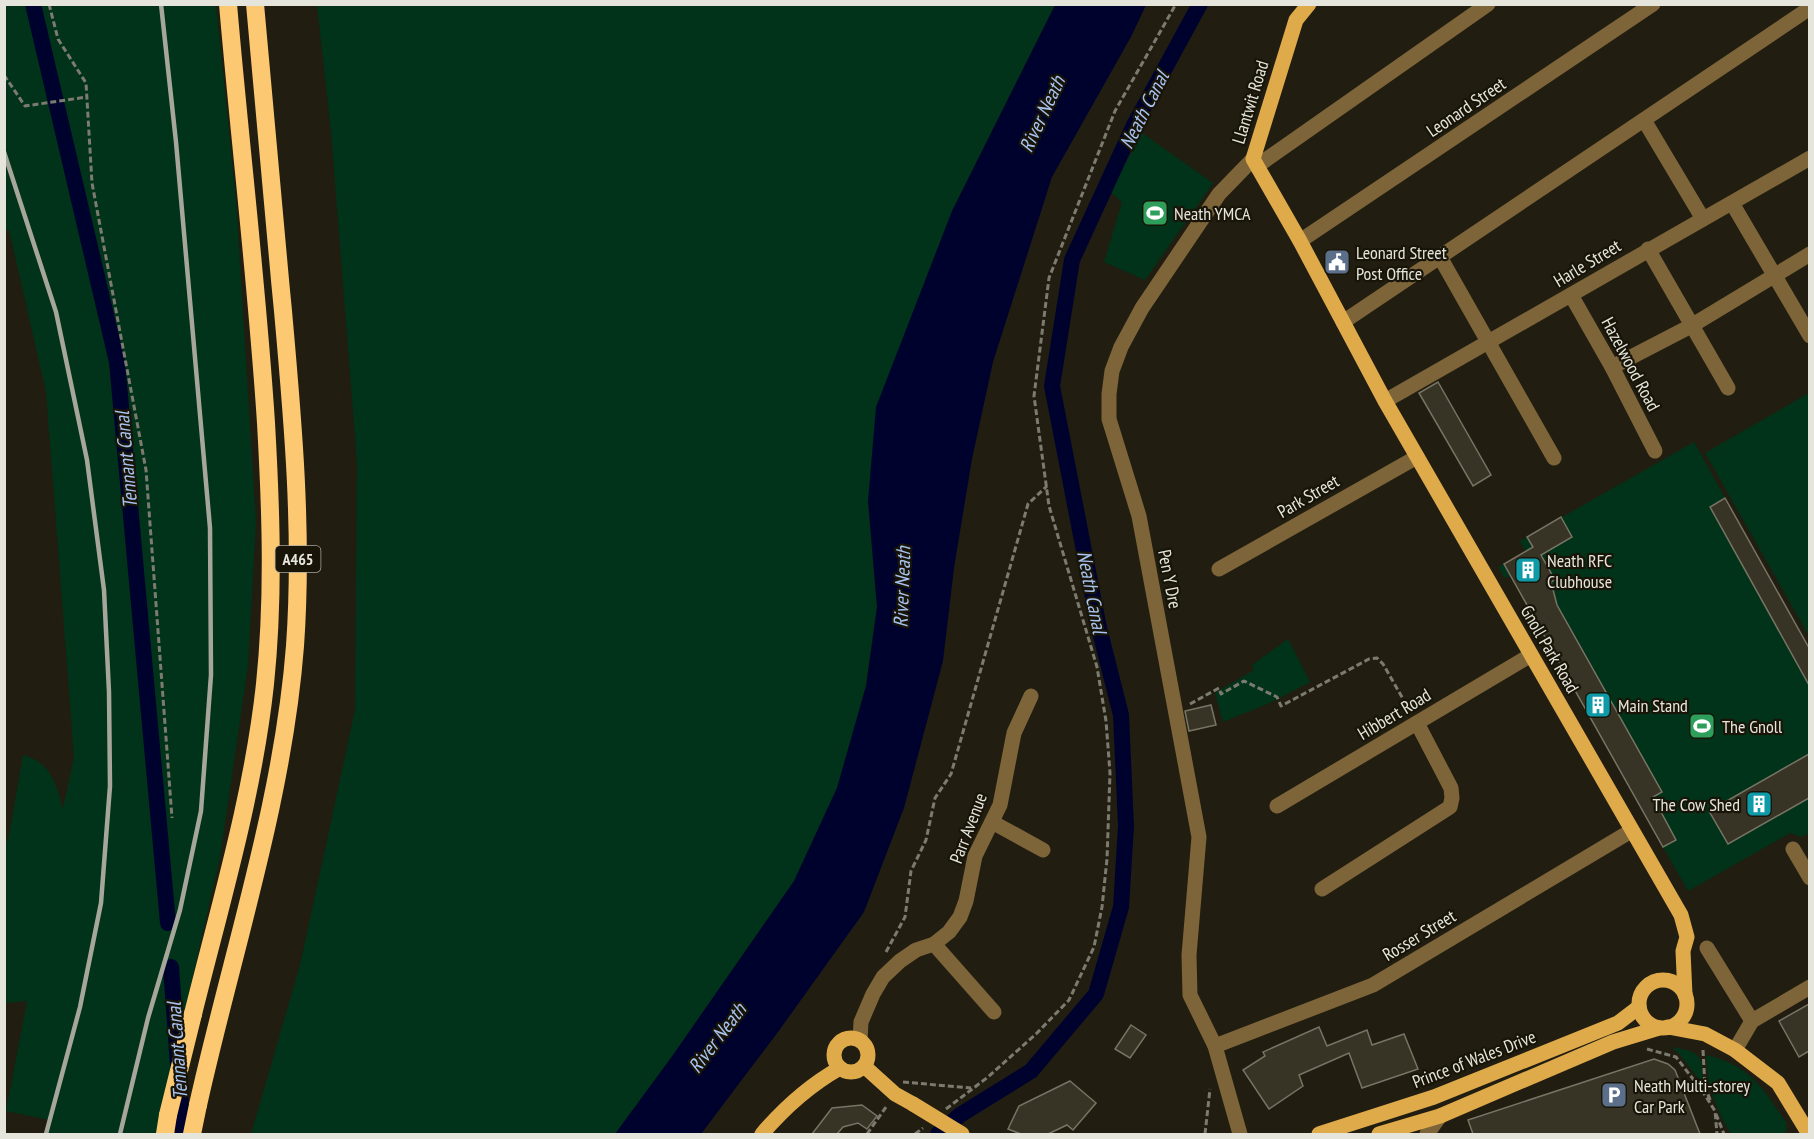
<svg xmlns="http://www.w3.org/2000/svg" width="1814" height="1139" font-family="'PT Sans Narrow',sans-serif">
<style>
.green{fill:#003319}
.water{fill:#00022e}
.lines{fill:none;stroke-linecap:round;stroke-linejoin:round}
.canal{stroke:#00022e;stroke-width:16}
.building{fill:#373325;stroke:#787464;stroke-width:1.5}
.path{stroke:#7d7b70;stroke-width:3;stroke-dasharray:6 3;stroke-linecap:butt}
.minor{stroke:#7d6439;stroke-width:15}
.major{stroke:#dfaa4a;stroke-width:15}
.highway{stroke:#fcc972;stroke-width:18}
.rail{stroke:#a7a69b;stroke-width:4.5}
.major-bridge{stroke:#dfaa4a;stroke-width:15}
.highway-bridge{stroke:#fcc972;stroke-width:18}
.labels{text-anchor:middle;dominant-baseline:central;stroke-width:4.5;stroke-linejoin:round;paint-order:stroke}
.shield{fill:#181508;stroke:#a8a79c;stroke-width:1.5}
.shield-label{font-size:16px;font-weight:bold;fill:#e6e5dc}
.street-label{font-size:18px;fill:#e6e5dc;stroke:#181508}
.poi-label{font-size:18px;fill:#e6e5dc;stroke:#181508;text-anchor:start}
.water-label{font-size:20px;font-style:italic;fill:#a8c3f1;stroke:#181508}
</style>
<rect width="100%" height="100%" fill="#211e11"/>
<g class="green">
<path d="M5,5H216L236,200L256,522L248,666L220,857L157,1134H47L50,1120L6,1111L27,1001L5,1003L4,841H8L23,755C51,762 56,784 63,809L74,757L46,392L9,230L5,231Z"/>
<path d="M317,5H1055L952,211L868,501L877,607L866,686L837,788L794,881L673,1055L615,1134H251L300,965L355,710L357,462L331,132Z"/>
<path d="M1142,133L1213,183L1145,280L1104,262L1122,202L1110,192Z"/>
<path d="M1809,393V636L1705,453Z"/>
<path d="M1694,442L1809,648V833L1802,837L1790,833L1688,891L1510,576L1505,578L1498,567L1526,552L1520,541Z"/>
<path d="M1288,639L1310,682L1272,702L1223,722L1215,693L1254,670L1252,665Z"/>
<path d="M1672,1047C1705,1053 1700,1055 1704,1086L1680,1055Z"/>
<path d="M1706,1055C1723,1058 1745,1069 1757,1083C1768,1094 1776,1109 1786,1122L1787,1129L1785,1134H1731C1715,1108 1707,1086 1706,1055Z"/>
</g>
<path class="water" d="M1055,5H1146L1132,35L1052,177L993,362L972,459L954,568L943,661L904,808L864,912L778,1032L701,1134H615L673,1055L794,881L837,788L866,686L877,607L868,501L876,407L952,211Z"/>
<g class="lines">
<g class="canal">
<path d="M33,4L117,362L168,923"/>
<path d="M171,967L183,1134"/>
<path d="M938,1134L960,1115L1031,1071L1096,994L1121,907L1126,826L1121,715L1099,628L1052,386L1072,260L1134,125L1200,4"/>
</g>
</g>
<g class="building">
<path d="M1438,382L1491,475L1473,486L1419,393Z"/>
<path d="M1725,498L1809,648V685L1710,507Z"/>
<path d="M1561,517L1572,537L1541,555L1555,580L1551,582L1557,605L1662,792L1653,797L1676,840L1663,847L1504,564L1533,547L1527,537Z"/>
<path d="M1211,705L1216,725L1189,731L1185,711Z"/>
<path d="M1809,754V798L1728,844L1709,811Z"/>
<path d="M1809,1004V1051L1799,1057L1779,1021Z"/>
<path d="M1131,1025L1146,1035L1130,1058L1115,1049Z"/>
<path d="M1319,1027L1327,1046L1367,1030L1372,1045L1404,1034L1418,1069L1362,1088L1349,1053L1299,1075L1303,1086L1269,1109L1243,1070L1265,1056L1263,1052Z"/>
<path d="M1654,1059L1668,1064L1675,1070L1700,1134H1473L1468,1120Z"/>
<path d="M1070,1081L1096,1103L1073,1130L1067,1125L1048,1134H1021L1008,1129L1019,1106Z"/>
<path d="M862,1105L877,1116L867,1129L858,1123L843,1127L837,1134H812L832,1108Z"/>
</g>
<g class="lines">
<g class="path">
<path d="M49,4L58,39L86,83L92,183L146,470L172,818"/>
<path d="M4,75L25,106L87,97"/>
<path d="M1190,704L1219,688L1221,694L1244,681L1277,697L1281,706L1369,659L1377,658L1383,664L1410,711"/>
<path d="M886,952L905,917L911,871L926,840L935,798L951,774L1028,504L1047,486"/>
<path d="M1647,1049L1676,1057L1703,1092L1715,1111L1717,1134"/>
<path d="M1703,1050L1705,1087L1711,1102"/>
<path d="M903,1082L971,1088"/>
<path d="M946,1109L988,1077L1036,1034L1069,1000L1094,947L1102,907L1107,859L1110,773L1106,721L1097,667L1049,506L1034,396L1049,278L1115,111L1176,4"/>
<path d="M1716,1114L1724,1134"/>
<path d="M867,1134L886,1107"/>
<path d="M915,1134L923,1128"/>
<path d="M1205,1134L1210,1089"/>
</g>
<g class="minor">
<path d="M1644,120L1703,219"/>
<path d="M1257,166L1488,4"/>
<path d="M1732,203L1810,336"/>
<path d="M1300,241L1653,4"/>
<path d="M1648,249L1728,388"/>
<path d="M1440,257L1554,458"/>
<path d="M1571,295L1612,367L1655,451"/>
<path d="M1343,322L1810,8"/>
<path d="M1612,367L1691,326L1810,254"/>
<path d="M1385,401L1810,158"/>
<path d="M1219,569L1417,457"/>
<path d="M1277,806L1531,655"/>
<path d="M992,822L1043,850"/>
<path d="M1793,849L1810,878"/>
<path d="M1322,889L1450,807L1452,798L1451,788L1417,723"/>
<path d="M934,944L994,1012"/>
<path d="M1707,948L1752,1021"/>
<path d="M860,1040L861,1022L873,994L883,977L900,961L916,950L934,944L949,932L960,917L966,901L975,856L1000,805L1014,733L1031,696"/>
<path d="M1215,1046L1373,985L1631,831"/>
<path d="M1735,1050L1752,1021L1810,987"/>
<path d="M1240,1134L1215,1046L1190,995L1189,955L1199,837L1139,516L1109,419V394L1112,371L1121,347L1142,308L1219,194L1253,159"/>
<path d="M1427,1134L1440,1116"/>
</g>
<g class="major">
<path d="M1309,4L1296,20L1253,159L1300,241L1385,401L1681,915L1687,937L1683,951L1685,995"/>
<circle cx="1663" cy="1004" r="24"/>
<path d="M1668,1027L1705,1034L1735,1050L1778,1083L1809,1134"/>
<circle cx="851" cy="1055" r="17"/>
<path d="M864,1066L895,1094L913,1104"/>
<path d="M762,1134C785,1107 810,1085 840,1068"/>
<path d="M1319,1134L1434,1097L1618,1023L1639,1007"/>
<path d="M1379,1134L1440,1116L1613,1042L1659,1028"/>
</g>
<g class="highway">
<path d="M193,1014C220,905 253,796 265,684C274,598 271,510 266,423C257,283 240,144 228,4"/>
<path d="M198,1105C232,952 283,802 295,646C303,534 293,422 283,311C273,209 264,107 255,4"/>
<path d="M165,1134L168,1115"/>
</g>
<g class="rail">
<path d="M4,152L56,312L87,460L104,590L109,692L110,786L101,903L80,1007L46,1134"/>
<path d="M120,1134L148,1018L180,910L201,811L211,675L210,528L176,142L161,4"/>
</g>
<path class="major-bridge" d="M913,1104L962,1134"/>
<g class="highway-bridge">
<path d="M168,1115L193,1014"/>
<path d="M192,1134L198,1105"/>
</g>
</g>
<defs>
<symbol id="stadium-square" viewBox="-11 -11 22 22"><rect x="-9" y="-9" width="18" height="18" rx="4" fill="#2e9e5b" stroke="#181508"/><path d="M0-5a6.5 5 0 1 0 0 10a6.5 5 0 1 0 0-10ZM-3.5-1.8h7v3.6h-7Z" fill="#fff"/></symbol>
<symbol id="civic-square" viewBox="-11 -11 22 22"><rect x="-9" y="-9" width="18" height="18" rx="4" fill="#5c6f8a" stroke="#181508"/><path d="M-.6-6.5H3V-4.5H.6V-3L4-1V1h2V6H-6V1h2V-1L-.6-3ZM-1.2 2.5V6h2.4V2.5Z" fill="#fff"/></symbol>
<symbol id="building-square" viewBox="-11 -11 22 22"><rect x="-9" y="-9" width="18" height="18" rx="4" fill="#0f9aa8" stroke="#181508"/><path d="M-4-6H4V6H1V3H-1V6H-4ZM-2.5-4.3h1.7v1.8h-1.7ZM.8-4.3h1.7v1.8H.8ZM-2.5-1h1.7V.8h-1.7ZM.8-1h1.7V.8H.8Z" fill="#fff"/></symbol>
<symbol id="parking-square" viewBox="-11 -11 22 22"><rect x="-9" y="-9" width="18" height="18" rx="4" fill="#5c6f8a" stroke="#181508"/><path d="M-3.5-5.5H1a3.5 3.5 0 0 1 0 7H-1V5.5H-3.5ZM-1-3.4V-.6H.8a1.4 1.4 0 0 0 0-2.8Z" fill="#fff"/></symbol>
</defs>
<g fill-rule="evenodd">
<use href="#stadium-square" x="1140" y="198" width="30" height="30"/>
<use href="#civic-square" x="1322" y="247" width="30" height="30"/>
<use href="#building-square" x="1513" y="555" width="30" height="30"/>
<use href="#building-square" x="1583" y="690" width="30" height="30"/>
<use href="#stadium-square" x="1687" y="711" width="30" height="30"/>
<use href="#building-square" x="1744" y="789" width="30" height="30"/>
<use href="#parking-square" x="1599" y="1080" width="30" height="30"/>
</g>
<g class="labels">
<rect class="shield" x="275.5" y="546" width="45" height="26" rx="4.5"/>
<g class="shield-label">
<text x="298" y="559">A465</text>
</g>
<g class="street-label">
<text transform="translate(1250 102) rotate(-73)">Llantwit Road</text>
<text transform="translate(1466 107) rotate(-34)">Leonard Street</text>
<text transform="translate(1587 263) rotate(-31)">Harle Street</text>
<text transform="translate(1631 364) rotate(62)">Hazelwood Road</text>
<text transform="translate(1308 496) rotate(-30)">Park Street</text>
<text transform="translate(1170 579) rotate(79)">Pen Y Dre</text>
<text transform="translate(1550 649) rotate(60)">Gnoll Park Road</text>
<text transform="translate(1394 714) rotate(-31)">Hibbert Road</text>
<text transform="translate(968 828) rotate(-69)">Parr Avenue</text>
<text transform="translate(1419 935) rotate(-31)">Rosser Street</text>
<text transform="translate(1474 1059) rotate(-21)">Prince of Wales Drive</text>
</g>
<g class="poi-label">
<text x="1174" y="213">Neath YMCA</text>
<text x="1356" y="252">Leonard Street<tspan x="1356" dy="21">Post Office</tspan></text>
<text x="1547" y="560">Neath RFC<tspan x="1547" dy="21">Clubhouse</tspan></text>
<text x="1618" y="705">Main Stand</text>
<text x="1722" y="726">The Gnoll</text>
<text x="1740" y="804" text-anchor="end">The Cow Shed</text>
<text x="1634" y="1085">Neath Multi-storey<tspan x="1634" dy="21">Car Park</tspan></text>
</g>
<g class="water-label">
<text transform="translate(1144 110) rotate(-63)">Neath Canal</text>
<text transform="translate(1042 114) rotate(-65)">River Neath</text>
<text transform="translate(126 460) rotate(-95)">Tennant Canal</text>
<text transform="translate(902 587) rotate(-88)">River Neath</text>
<text transform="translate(1092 592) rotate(79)">Neath Canal</text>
<text transform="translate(717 1038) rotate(-53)">River Neath</text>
<text transform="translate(177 1051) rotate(-94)">Tennant Canal</text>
</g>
</g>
<rect width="1814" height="1139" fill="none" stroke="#e6e5dc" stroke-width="12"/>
</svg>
